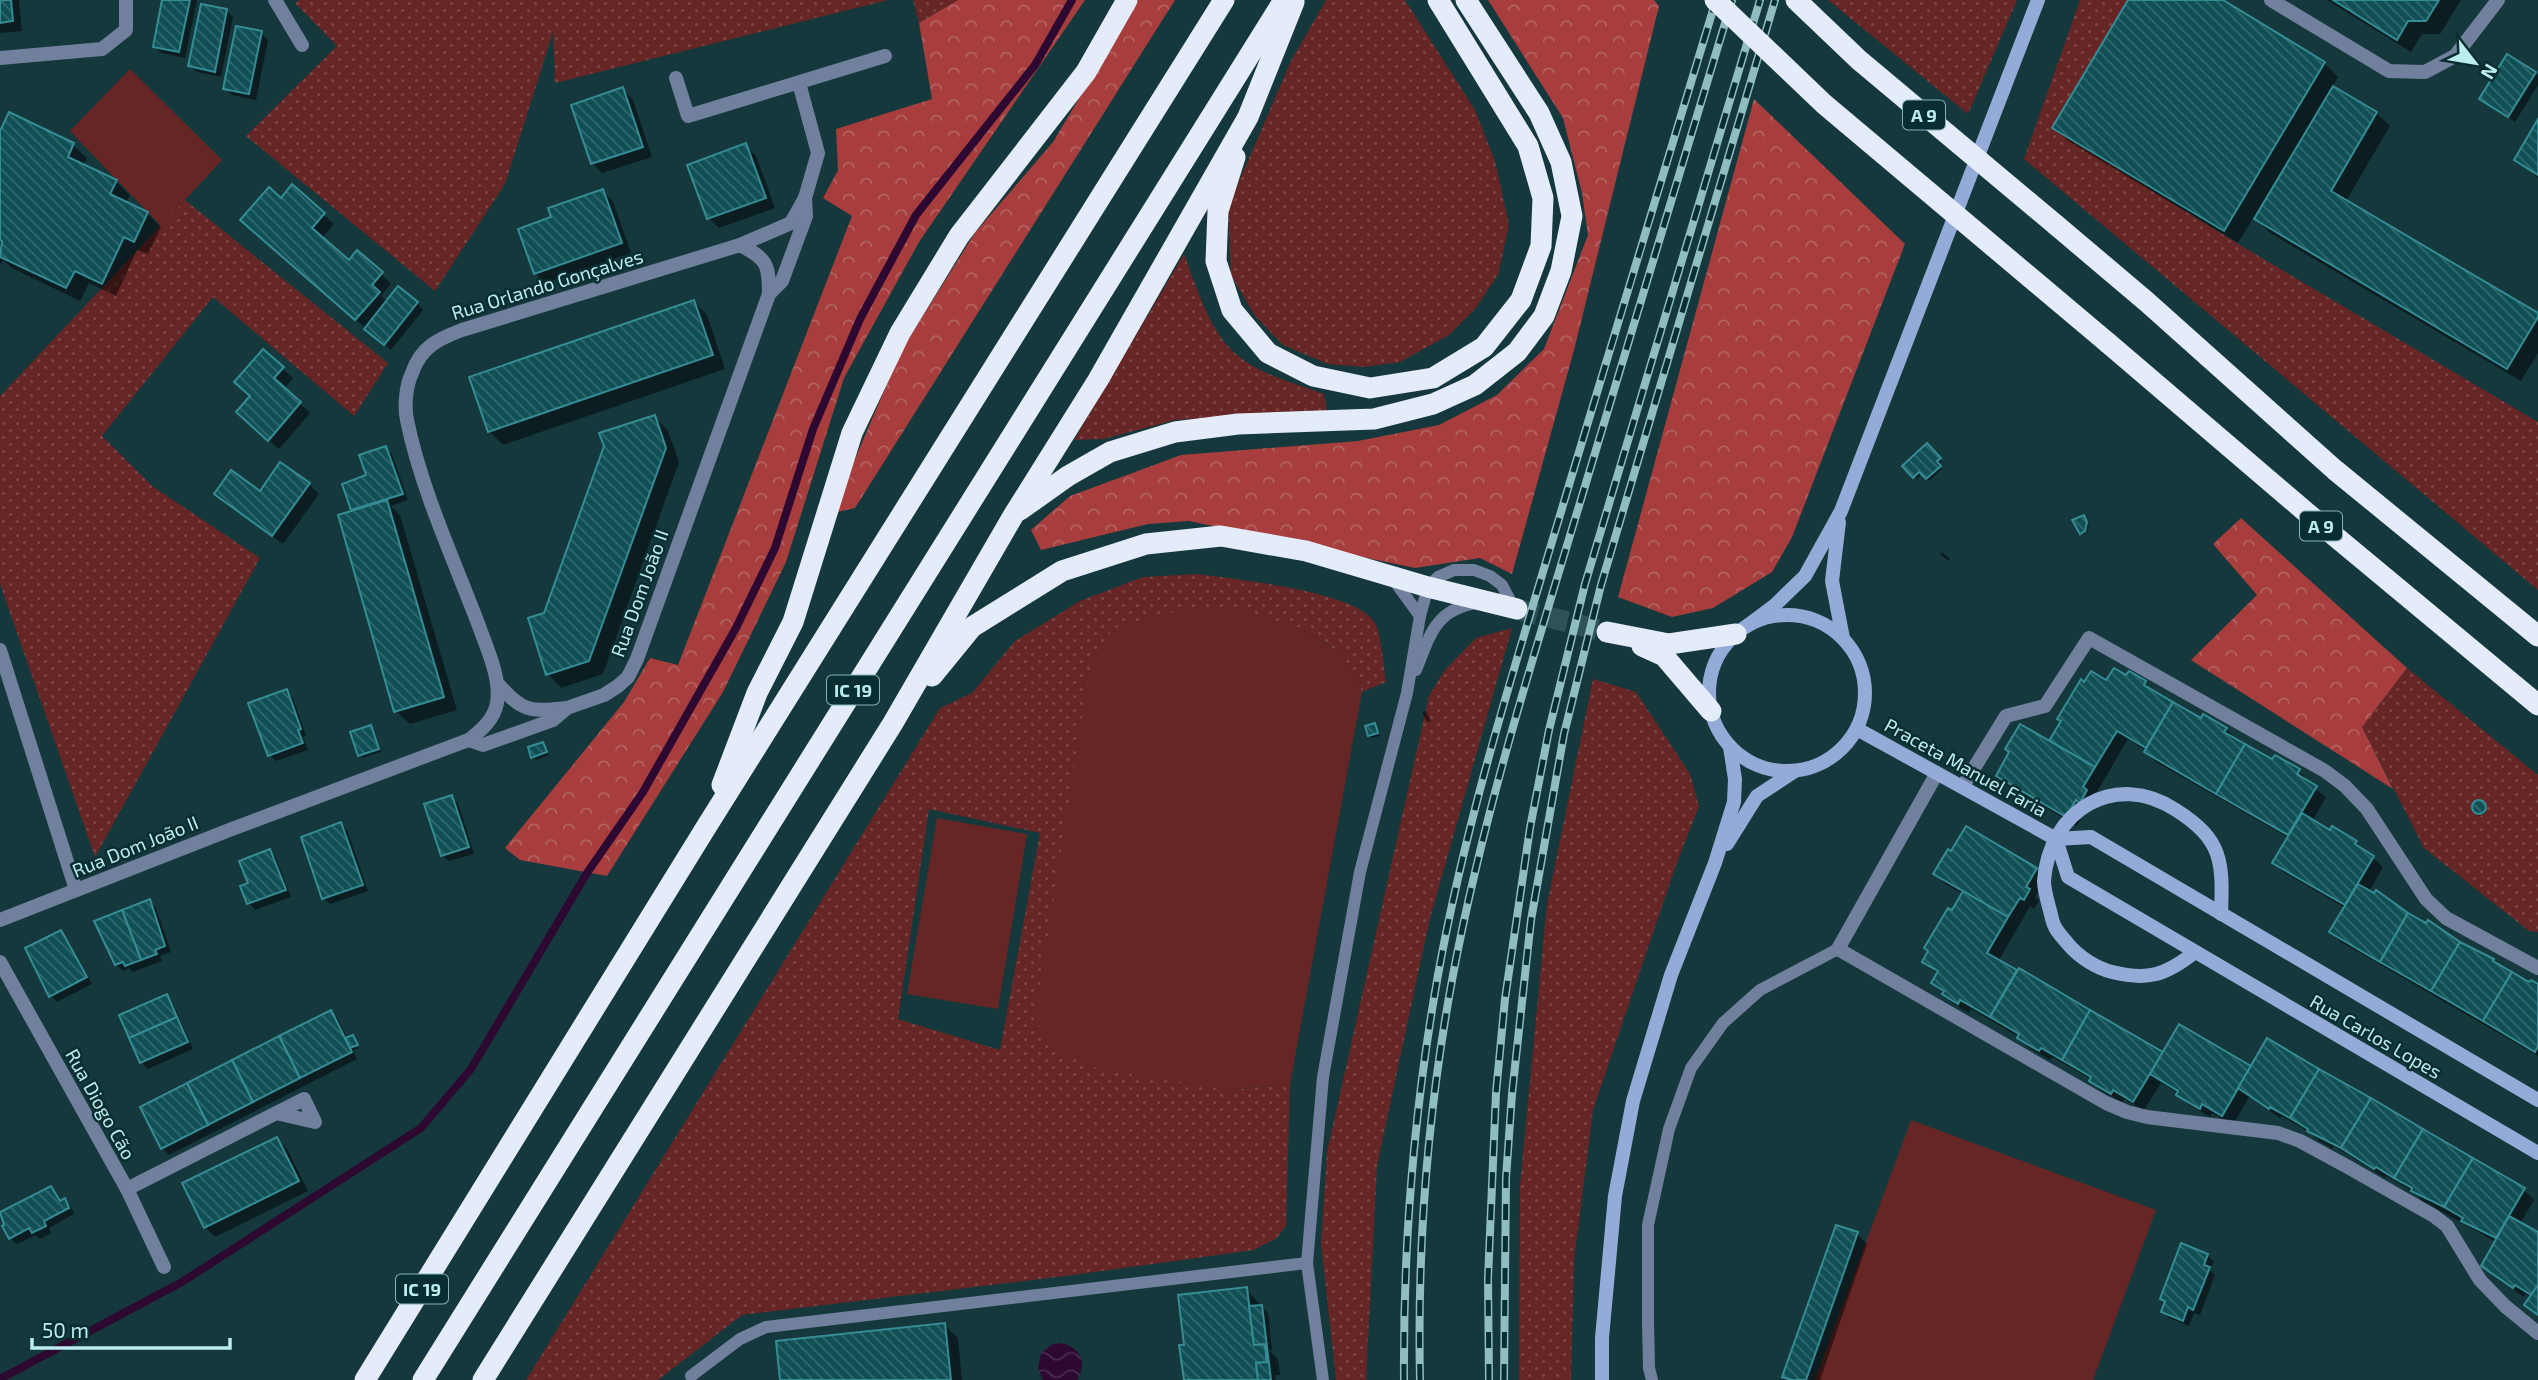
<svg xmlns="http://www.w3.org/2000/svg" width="2538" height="1380" font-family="'Exo 2',sans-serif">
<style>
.green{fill:url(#green-dots);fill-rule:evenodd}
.forest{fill:url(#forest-crowns)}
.pitch{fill:#652625}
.water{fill:url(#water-waves)}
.shadow{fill:#0007}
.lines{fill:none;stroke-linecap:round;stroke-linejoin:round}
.stream{stroke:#2d0830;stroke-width:8}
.building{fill:url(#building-back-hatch);stroke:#358c94;stroke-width:2}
.highway-tunnel{stroke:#2e5357;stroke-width:21;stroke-dasharray:21 10;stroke-linecap:butt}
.lane{stroke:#71809c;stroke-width:12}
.street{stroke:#71809c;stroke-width:14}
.secondary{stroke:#94abd8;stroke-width:14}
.highway{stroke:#e4ebf9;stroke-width:21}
.rail-casing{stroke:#8fbdc1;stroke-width:8}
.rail{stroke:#092e31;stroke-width:5;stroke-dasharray:16;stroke-linecap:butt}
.highway-bridge{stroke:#e4ebf9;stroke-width:21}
.labels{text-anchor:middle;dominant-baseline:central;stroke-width:5;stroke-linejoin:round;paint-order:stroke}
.shield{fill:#092e31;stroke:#85b3b7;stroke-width:2}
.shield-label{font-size:18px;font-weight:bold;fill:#baecf0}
.street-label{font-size:19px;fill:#baecf0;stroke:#092e31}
</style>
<defs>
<pattern id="green-dots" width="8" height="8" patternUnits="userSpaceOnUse" patternTransform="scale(1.75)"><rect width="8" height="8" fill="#652625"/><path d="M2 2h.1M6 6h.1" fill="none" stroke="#794645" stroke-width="1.8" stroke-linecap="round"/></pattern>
<pattern id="forest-crowns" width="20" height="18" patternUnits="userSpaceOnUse" patternTransform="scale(1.75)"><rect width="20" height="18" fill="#a73d3d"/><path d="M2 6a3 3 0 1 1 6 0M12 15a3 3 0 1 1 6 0" fill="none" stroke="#b46363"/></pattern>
<pattern id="water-waves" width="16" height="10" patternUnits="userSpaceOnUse" patternTransform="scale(1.75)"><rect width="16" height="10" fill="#2d0830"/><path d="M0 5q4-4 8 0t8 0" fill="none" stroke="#492c4e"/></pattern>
<pattern id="building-back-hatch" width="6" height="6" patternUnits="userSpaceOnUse" patternTransform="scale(1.75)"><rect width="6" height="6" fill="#105055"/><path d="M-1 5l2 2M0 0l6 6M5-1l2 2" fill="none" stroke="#31696e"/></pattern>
</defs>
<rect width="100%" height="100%" fill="#15383c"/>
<g class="green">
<path d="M299,0H888L555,83L553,32L505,184L435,291L246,136L337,46L295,3Z"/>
<path d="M913,0H958L919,23Z"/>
<path d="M1326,0H1405L1475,110L1495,161L1509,225L1498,275L1475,309L1449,335L1400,362L1364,367L1328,364L1283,345L1255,316L1231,275L1228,207L1291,61Z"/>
<path d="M1828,0H2017L1968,114Z"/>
<path d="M2080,0H2128L2052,128L2240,245L2538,422V590L2024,159Z"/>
<path d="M185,200L388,363L354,416L213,297L102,436L152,486L260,558L95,857L0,584V396Z"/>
<path d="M1184,254C1195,284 1211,334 1236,354C1260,375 1295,383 1324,394L1327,411L1175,420L1104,439L1074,440Z"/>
<path d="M1197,574C1233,579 1358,591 1375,623C1381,634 1384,668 1386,682L1362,692L1342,654L1298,627L1228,1090L1290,1084L1286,1225L1277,1238L1254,1250L1073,1275L742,1315L658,1380H526L940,708L972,693L1015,641L1080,601L1143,577ZM929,809L1040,833L1000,1050L898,1019Z"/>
<path d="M1512,628L1429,922L1377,1166L1366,1380H1336L1321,1243L1327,1152L1429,696L1444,671L1476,638Z"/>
<path d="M2407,668L2538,775V932L2529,931L2424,848L2362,727Z"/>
<path d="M1593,679L1636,692L1690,774L1699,806L1676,865L1593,1110L1574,1260L1571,1380H1519L1520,1185L1547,904Z"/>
</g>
<g class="forest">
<path d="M958,0H1085L919,242L844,378L786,562L723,692L607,876L520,860L505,848L624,702L650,658L678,665L852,216L823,198L838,170L836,129L932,99L919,23Z"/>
<path d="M1138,0H1175L855,508L837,512L843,487L902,349L975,233L1053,142Z"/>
<path d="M1488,0H1654L1659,6L1574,350L1512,574L1480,558L1415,568L1189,521L1148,524L1041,550L1031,530L1070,496L1181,455L1358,441L1439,425L1497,395L1544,349L1588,235L1582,193L1563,118Z"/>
<path d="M1754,99L1905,244L1792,537L1772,572L1713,608L1672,617L1618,597Z"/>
<path d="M2241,518L2407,668L2362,727L2393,789L2191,660L2257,595L2213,544Z"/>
</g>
<g class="pitch">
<path d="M130,69L222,160L161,226L70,131Z"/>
<path d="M1229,608L1298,627L1342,654L1362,692L1290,1084L1228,1090L1097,1068L1049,1048L1035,1017L1090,668L1112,629L1166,613Z"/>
<path d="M937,818L1027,834L998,1009L907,994Z"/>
<path d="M1911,1120L2156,1210L2093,1380H1815Z"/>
</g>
<path class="water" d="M1061,1343C1080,1347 1088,1363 1077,1380H1043L1038,1368L1041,1353L1053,1344Z"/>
<g class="shadow">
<path d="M0,0H19L22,31L0,33Z"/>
<path d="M164,0H197L185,58L161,53L155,47Z"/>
<path d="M2130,0H2219L2324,63L2338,77L2332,87L2376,113L2390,126L2346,201L2538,315V353L2521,381L2270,233L2254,217L2238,243L2068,141L2054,128Z"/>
<path d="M2327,0H2461L2440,34H2422L2411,52Z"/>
<path d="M226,11L233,17L221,77L197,72L190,66Z"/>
<path d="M261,33L268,40L256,100L232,95L225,88Z"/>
<path d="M2535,73L2538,76V85L2515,122L2482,99Z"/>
<path d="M623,89L633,100L652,157L602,173L592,163Z"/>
<path d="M10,115L73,145L87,158L83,166L116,181L130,195L126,203L147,213L161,227L148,254L137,250L116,296L89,283L80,301L12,268L3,260L0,266V135Z"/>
<path d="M2538,123V178L2516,159Z"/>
<path d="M746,146L756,156L775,208L719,228L709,218Z"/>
<path d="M292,187L334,224L322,238L349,262L381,274L391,284L381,296L388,302L417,303L423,310L391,350L252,230Z"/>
<path d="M603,191L613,202L631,253L545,283L535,273Z"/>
<path d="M694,302L707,315L725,369L503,445L489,431Z"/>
<path d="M263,351L293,378L284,389L310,413L279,449L248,422Z"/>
<path d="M655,417L668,431L679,462L603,674L561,688L548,674L545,615Z"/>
<path d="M1927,445L1942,462L1939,465L1942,469L1929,481L1922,473L1917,479L1905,466Z"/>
<path d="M386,448L392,454L408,500L391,506L400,515L457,710L410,724L396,711L355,511L345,485L369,476Z"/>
<path d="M309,484L319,494L283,544L226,504L216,494L261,493Z"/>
<path d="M2086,520L2089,526L2084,535L2082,533Z"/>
<path d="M1942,552L1950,559L1948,561L1940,554Z"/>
<path d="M2127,677L2145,683L2155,693L2201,720L2226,729L2236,739L2273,762L2299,771L2294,783L2300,772L2309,781L2308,783L2326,797L2312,822L2330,832L2356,842L2383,867L2369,892L2493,960L2499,967L2530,985L2538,986V1056L2341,942L2331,932L2345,908L2285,873L2274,863L2289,838L2156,762L2146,751L2128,739L2077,826L2008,786L1998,776L2050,743L2085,684L2107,682Z"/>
<path d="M287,691L293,698L306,736L303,737L308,750L276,761L270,755Z"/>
<path d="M1426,711L1431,721L1427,722L1422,712Z"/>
<path d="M1375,725L1380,736L1372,738L1369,736Z"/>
<path d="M371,727L381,752L362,758L360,755Z"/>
<path d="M543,744L549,755L536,760L533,757Z"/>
<path d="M451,797L458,803L474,854L449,861L442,855Z"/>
<circle cx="2480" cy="810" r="6"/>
<path d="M341,824L347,830L368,891L330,904L324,898Z"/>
<path d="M270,851L276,858L291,897L255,910L249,903L250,884Z"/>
<path d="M2036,869L2046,879L2035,897L2039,901L2034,909L2030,906L1998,962L2163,1054L2252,1069L2524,1190L2534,1200L2520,1224L2538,1234V1316L2527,1305L2532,1298L2525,1294L2524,1297L2493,1276L2483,1266L2496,1242L2423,1201L2414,1192L2386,1176L2385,1178L2334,1146L2333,1149L2319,1141L2311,1133L2281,1116L2280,1118L2249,1097L2233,1125L2212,1113L2210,1117L2188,1104L2178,1093L2161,1083L2144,1110L2124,1099L2122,1102L2101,1091L2092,1080L2052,1057L2050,1060L2029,1048L2019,1037L1971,1009L1969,1013L1954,1004L1933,983L1938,974L1924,961L1963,894L1945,884L1935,873Z"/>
<path d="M149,901L156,908L171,952L160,956L162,961L133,972L129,968L123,971L116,964Z"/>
<path d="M60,933L67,939L92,984L57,1002L51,996Z"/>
<path d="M167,996L173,1003L193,1049L148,1069L141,1062Z"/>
<path d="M331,1012L337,1018L348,1039L353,1037L356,1040L359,1048L353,1050L357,1059L169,1155L162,1148Z"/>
<path d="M277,1139L287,1149L308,1191L215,1237L205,1227Z"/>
<path d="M51,1188L62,1202L65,1201L71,1207L74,1214L49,1228L51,1233L40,1239L36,1235L17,1244L10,1238L0,1214Z"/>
<path d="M1857,1234L1867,1244L1820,1380H1788L1784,1376Z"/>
<path d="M2207,1255L2214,1262L2210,1270L2215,1275L2200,1315L2194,1313L2189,1326L2169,1318L2163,1312L2166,1303L2162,1299Z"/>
<path d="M1246,1289L1268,1313L1272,1350H1269L1278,1359L1280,1375H1275L1276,1380H1185L1186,1346Z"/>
<path d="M944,1325L958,1338L962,1380H782Z"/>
</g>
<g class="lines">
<path class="stream" d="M0,1379L182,1282L421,1128L471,1069L587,873L643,792L736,628L775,548L813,429L860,319L916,215L1035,65L1072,0"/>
</g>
<g class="building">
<path d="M0,0H11L13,21L0,23Z"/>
<path d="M162,0H190L179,52L153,47Z"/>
<path d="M2128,0H2223L2325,62L2224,231L2052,128Z"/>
<path d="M2333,0H2439L2426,21H2408L2397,40Z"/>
<path d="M201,4L227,9L215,72L188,66Z"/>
<path d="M236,26L262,31L249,94L223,89Z"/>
<path d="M2507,54L2536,72L2508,117L2479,99Z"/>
<path d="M2333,86L2377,112L2331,191L2538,313V317L2507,369L2254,219Z"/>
<path d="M623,87L643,147L591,164L571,105Z"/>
<path d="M9,112L74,143L68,157L117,180L110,194L148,212L134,242L124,237L102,284L75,271L66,288L0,257L2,241L0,240V131Z"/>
<path d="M2538,119V175L2514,160Z"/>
<path d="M746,143L766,198L707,219L687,165Z"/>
<path d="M292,184L325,213L312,228L349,260L357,250L383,272L372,285L380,292L355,320L240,220L269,187L281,198Z"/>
<path d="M603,189L622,243L534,274L518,229L551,217L548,208Z"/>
<path d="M398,286L418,302L384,345L364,329Z"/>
<path d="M694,300L713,355L488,432L469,377Z"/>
<path d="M263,349L284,367L274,378L301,402L268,441L236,412L250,396L234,382Z"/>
<path d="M655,415L666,448L589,661L546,675L528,618L544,613L604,446L599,433Z"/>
<path d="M1927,443L1941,458L1937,461L1941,466L1926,479L1919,472L1913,478L1902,466Z"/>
<path d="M386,446L403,494L351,510L342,484L366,475L359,455Z"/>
<path d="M280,462L310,483L272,536L214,494L231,470L260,491Z"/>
<path d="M387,500L444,697L394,712L338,515Z"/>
<path d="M2084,515L2087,522L2085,531L2080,534L2072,520Z"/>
<path d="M2114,668L2126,675L2129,671L2146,681L2144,685L2173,702L2146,748L2117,731L2095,767L2049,741L2061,721L2057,719L2081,679L2084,682L2091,671L2106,680Z"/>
<path d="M287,689L301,729L298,730L303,743L268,756L248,703Z"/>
<path d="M2173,702L2201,718L2203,714L2227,728L2224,732L2245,744L2216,794L2144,752Z"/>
<path d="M1375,723L1378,733L1368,736L1365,726Z"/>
<path d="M2020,724L2095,767L2083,787L2087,790L2080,803L2076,800L2066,817L1996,776L2009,752L2005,749Z"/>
<path d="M371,725L379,749L358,756L350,732Z"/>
<path d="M543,742L547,752L531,758L528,747Z"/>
<path d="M2245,744L2272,759L2275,755L2300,769L2297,774L2317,786L2288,835L2216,794Z"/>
<path d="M452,795L469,847L441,856L424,804Z"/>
<circle cx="2479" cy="807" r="7"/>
<path d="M2302,813L2330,830L2332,826L2357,841L2355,844L2374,856L2345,905L2272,863Z"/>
<path d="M341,822L363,885L322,899L301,837Z"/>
<path d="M1966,826L2037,868L2026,887L2030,889L2024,900L2020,898L2008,917L1933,874L1948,849L1951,851Z"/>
<path d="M270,849L286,890L247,904L240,886L248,883L239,861Z"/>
<path d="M2358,884L2374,893L2376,890L2408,913L2380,962L2329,932Z"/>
<path d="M1963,891L2008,917L1987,953L2017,970L1990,1017L1960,1000L1958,1004L1942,994L1944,991L1931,983L1938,971L1922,962L1928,951L1924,948L1948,908L1952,910Z"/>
<path d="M150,899L165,946L155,950L157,954L141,960L122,910Z"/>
<path d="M122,910L141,960L125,966L123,962L115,965L94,921Z"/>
<path d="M2408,913L2426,923L2428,920L2460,942L2431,991L2380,962Z"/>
<path d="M61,930L87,977L49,997L25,948Z"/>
<path d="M2460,942L2494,959L2493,961L2512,972L2483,1021L2431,991Z"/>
<path d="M2019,968L2090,1010L2062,1060L2041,1048L2039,1051L2017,1038L2019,1034L1990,1017Z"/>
<path d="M2512,972L2529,982L2531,980L2538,984V1046L2535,1052L2483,1021Z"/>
<path d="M167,994L177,1017L129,1038L119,1015Z"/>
<path d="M331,1010L352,1052L300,1078L279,1036Z"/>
<path d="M2090,1010L2163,1052L2133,1102L2113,1090L2111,1094L2089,1081L2091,1077L2062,1060Z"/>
<path d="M177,1017L188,1042L140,1063L129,1038Z"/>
<path d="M2179,1024L2251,1066L2222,1116L2202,1104L2200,1109L2176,1095L2178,1091L2150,1074Z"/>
<path d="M353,1035L358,1045L350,1048L345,1038Z"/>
<path d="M279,1036L300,1078L253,1102L232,1060Z"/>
<path d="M2267,1038L2319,1069L2290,1118L2270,1107L2269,1109L2238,1088Z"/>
<path d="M232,1060L253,1102L208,1125L187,1083Z"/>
<path d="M2319,1069L2371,1098L2341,1148L2307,1131L2308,1129L2290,1118Z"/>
<path d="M187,1083L208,1125L161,1149L140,1107Z"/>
<path d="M2371,1098L2423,1129L2394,1178L2376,1167L2374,1169L2341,1148Z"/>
<path d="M2423,1129L2473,1158L2444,1207L2411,1191L2412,1188L2394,1178Z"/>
<path d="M277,1137L299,1181L204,1228L182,1183Z"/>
<path d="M2473,1158L2525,1188L2496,1238L2461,1221L2463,1218L2444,1207Z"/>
<path d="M51,1186L60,1201L65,1198L69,1208L44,1221L46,1226L32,1233L29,1228L9,1239L2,1226L4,1225L0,1212Z"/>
<path d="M2509,1216L2538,1232V1285L2531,1295L2515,1285L2513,1288L2481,1266Z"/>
<path d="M1836,1225L1858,1232L1806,1380H1792L1782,1377Z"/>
<path d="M2181,1243L2208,1254L2204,1265L2210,1267L2193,1310L2188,1307L2183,1321L2161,1312L2165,1301L2160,1299Z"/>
<path d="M2538,1285V1315L2524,1305Z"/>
<path d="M1247,1287L1254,1345L1265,1344L1267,1362L1256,1363L1258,1380H1184L1179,1345H1184L1178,1295Z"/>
<path d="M1262,1305L1271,1380H1258L1256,1363L1267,1362L1265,1344L1254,1345L1249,1306Z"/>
<path d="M945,1323L951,1380H780L776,1341Z"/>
</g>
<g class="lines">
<path class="highway-tunnel" d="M1517,609L1607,632"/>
<g class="lane">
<path d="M1393,579L1420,616"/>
<path d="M1416,670C1430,635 1435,610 1476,603"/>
<path d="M691,1376L740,1339L766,1327L1307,1263"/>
<path d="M1323,1380L1307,1263L1323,1077L1360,872L1407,693L1420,616L1428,587L1438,577L1454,570H1474L1490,576L1502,585L1514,608"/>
<path d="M1652,1380L1649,1368L1648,1321V1225L1669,1129L1691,1068L1723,1023L1760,990L1838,949"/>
</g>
<g class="street">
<path d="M275,0L302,45"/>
<path d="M2271,0L2389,71L2425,72L2455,56L2498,0"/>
<path d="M0,58L102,49L126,30V0"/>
<path d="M676,78L688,116L885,56"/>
<path d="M740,245C767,259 769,264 769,294"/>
<path d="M0,650L76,890"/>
<path d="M497,683C523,712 529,712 567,708"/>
<path d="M469,740C481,730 494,720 497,703C501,678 487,649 479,626C454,560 421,489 407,420C404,406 406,386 412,373C421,347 438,339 462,330L740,245L791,223L805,198"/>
<path d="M1937,773L1838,949L2106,1103L2127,1112L2147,1117L2278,1133L2300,1141L2348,1167L2434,1216L2447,1226L2480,1280L2505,1306L2538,1333"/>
<path d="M1963,786L2006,716L2045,706L2089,638L2325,771L2345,786L2367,809L2426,899L2446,918L2538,968"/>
<path d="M0,920L232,829L463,742L469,740L483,745L553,720L567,708L604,695L618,686L628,677L637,659L769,294L782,281L806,216L805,198L818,153L799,83"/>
<path d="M0,962L127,1189L164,1267"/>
<path d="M127,1189L304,1099L315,1122L276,1113"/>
</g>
<g class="secondary">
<path d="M1839,522L1832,581L1843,638"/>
<circle cx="1787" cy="693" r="78"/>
<path d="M1747,626L1775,605L1805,576L1841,511L2038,0"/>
<path d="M1857,729L2056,839L2091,837L2538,1100"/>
<path d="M2056,839L2068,877L2538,1153"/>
<path d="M1727,844L1757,796L1795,771"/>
<path d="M2195,952C2166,975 2148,981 2112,972C2096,968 2079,957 2068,944C2064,939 2058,933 2055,927C2052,922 2051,913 2049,907C2047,899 2044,889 2044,881C2049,810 2115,770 2176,810C2223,840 2223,862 2221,914"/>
<path d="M1602,1380V1338L1615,1196L1633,1101L1671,975L1715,863L1734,802L1735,779L1730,747"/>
</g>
<g class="highway">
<path d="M1235,157L1218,211L1216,261L1232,310L1268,353L1313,376L1370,388L1433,378L1484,347L1521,300L1541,246L1543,198L1528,146L1438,0"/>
<path d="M2056,225L2147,302L2335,470L2538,636"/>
<path d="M2108,343L2307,513L2538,705"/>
<path d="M1020,510L1068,476L1110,452L1175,432L1238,424L1374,419L1433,404L1475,385L1517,352L1544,316L1561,271L1572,216L1561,162L1539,113L1466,0"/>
<path d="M1607,632L1669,644L1736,634"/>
<path d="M1642,646L1664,656L1711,711"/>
<path d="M932,676L972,627L1062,571L1146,544L1221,536L1306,551L1428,587L1517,609"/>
<path d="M722,785L757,693L793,622L852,433L900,333L959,236L1086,72L1127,0"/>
<path d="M365,1380L705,829L1224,0"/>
<path d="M423,1380L1284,0"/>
<path d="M483,1380L893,723L1013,516L1098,380L1248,117L1294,2"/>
</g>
<defs>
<g id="rail">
<path d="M1404,1380C1403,1244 1414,1109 1438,975C1468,809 1521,647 1569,485C1618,324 1667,162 1716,0"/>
<path d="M1420,1380C1417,1244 1428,1108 1453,975C1483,816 1532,661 1579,506C1630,337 1681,169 1732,0"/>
<path d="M1489,1380L1488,1279L1496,1093L1505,999L1530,828L1549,730L1585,584L1760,0"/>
<path d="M1504,1380L1506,1178L1512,1094L1531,920L1564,734L1601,585L1775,0"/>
</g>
</defs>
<use href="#rail" class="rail-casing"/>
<use href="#rail" class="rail"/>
<g class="highway-bridge">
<path d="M1715,0L1824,104L2108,343"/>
<path d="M1796,0L1859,60L2056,225"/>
</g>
</g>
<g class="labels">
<g class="shield">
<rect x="1903" y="100.5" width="42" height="29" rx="5"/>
<rect x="2300" y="511.5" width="42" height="29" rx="5"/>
<rect x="827" y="675.5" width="52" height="29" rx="5"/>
<rect x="396" y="1274.5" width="52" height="29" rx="5"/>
</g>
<g class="shield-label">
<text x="1924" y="115">A 9</text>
<text x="2321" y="526">A 9</text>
<text x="853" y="690">IC 19</text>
<text x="422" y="1289">IC 19</text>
</g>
<g class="street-label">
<text transform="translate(547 284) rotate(-17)">Rua Orlando Gonçalves</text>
<text transform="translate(639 593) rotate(-70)">Rua Dom João II</text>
<text transform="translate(1966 767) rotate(29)">Praceta Manuel Faria</text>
<text transform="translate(135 846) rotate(-22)">Rua Dom João II</text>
<text transform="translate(2376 1036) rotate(30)">Rua Carlos Lopes</text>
<text transform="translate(101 1104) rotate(61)">Rua Diogo Cão</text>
</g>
</g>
<g transform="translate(2475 63) rotate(121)" stroke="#092e31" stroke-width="5" paint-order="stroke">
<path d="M0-5L12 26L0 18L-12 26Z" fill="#baecf0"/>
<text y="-10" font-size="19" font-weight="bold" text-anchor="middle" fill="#baecf0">N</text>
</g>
<path d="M32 1338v10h198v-10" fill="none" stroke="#baecf0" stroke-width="3.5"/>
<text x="42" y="1338" font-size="21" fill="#baecf0" stroke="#092e31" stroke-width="5" paint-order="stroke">50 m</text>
</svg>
